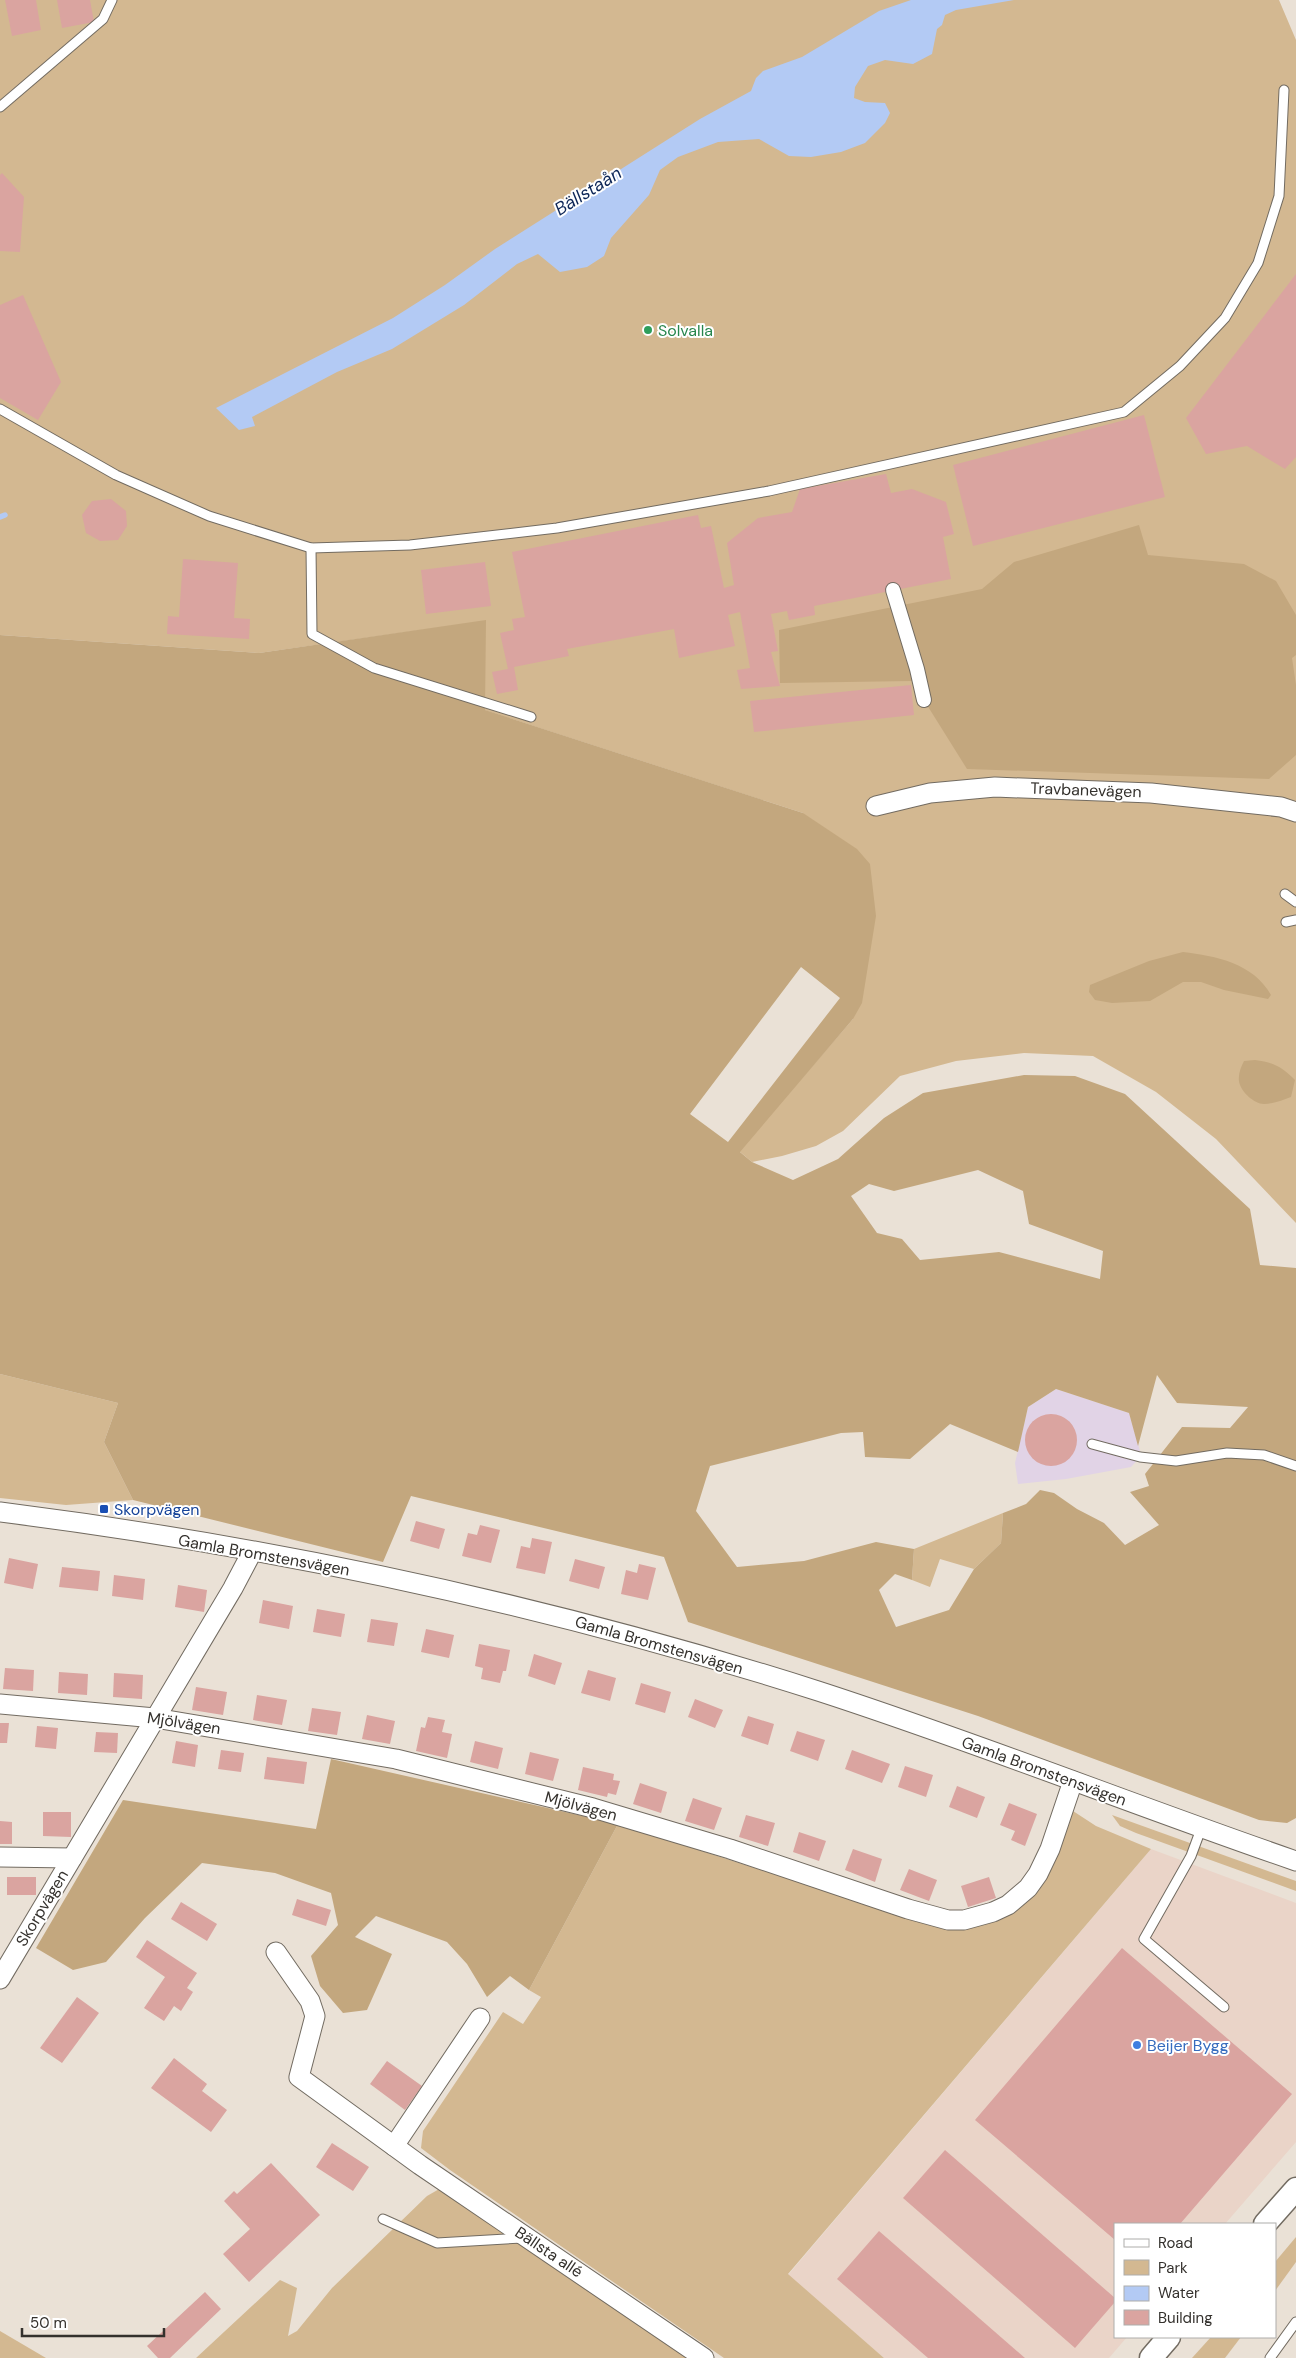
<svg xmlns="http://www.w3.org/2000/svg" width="1296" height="2358" font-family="'DM Sans',sans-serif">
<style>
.commercial{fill:#ead4c8}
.industrial{fill:#e1d3e6}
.green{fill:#d3b891}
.forest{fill:#c3a77e;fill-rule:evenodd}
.water{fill:#b3caf4}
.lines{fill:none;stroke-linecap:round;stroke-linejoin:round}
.stream{stroke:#b3caf4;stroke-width:5.5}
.building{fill:#daa4a0}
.service-casing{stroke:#726b61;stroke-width:11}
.pedestrian-casing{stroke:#726b61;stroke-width:16}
.minor-casing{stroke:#726b61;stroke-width:21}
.tertiary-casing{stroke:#726b61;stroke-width:25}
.service{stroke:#fff;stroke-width:9}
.pedestrian{stroke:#fff;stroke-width:14}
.minor{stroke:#fff;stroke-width:19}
.tertiary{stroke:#fff;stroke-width:22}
.leisure-dot{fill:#2e9e5b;stroke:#fff;stroke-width:2}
.transit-dot{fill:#1a4fb4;stroke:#fff;stroke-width:2}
.shop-dot{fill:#3f7fe0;stroke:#fff;stroke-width:2}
.labels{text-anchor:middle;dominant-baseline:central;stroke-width:4;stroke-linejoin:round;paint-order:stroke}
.leisure-label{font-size:16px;fill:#27864d;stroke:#fff;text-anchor:start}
.street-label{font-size:16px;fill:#34312d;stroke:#fff}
.transit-label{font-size:16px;fill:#164399;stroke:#fff;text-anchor:start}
.shop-label{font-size:16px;fill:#366cbe;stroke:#fff;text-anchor:start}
.water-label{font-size:18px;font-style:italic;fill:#0d2657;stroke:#fff}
</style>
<rect width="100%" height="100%" fill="#eae1d6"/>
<path class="commercial" d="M1151,1849L1296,1903V2142L1225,2224H1115V2337H1127L1109,2358H884L788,2275Z"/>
<path class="industrial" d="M1056,1389L1129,1413L1140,1451V1457L1131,1467L1066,1479L1018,1484L1015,1463L1028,1407Z"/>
<g class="green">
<path d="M0,0H1279L1296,40V1223L1216,1139L1156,1092L1093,1056L1024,1053L956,1061L900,1076L843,1131L816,1146L782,1156L752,1162L739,1151L853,1019L803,813L484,710L485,621L259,653L0,635Z"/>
<path d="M0,1374L118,1403L104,1442L133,1500L66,1505L0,1498Z"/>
<path d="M1003,1513L1001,1543L974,1569L940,1559L930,1587L912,1580L914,1549Z"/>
<path d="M1073,1811L1096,1826L1151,1849L788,2274L884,2358H724L450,2170L421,2148L423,2131L503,2012L523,2024L541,1997L529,1990L618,1824L941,1928L975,1927L997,1921L1023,1902Z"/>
<path d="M1112,1815L1296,1881V1891L1136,1833L1120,1826Z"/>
<path d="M441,2188L695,2358H196L280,2280L297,2288L288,2336L297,2331L332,2288L427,2196Z"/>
<path d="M1296,2237V2262L1275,2291V2262Z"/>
<path d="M0,2331L46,2358H0Z"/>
<path d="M1211,2337H1241L1225,2358H1192Z"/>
</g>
<g class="forest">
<path d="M1139,525L1148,555L1244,564L1276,581L1296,615V655L1292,658L1296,685V755L1269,779L967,769L912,681L780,683L779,630L982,589L1014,562Z"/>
<path d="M486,620L485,710L803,813L857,849L870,864L876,916L862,1003L853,1019L740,1152L752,1162L793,1180L838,1159L884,1118L923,1093L1024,1075L1075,1076L1125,1094L1250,1209L1260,1265L1296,1268V1818L1287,1823L1259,1820L978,1716L688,1622L664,1557L411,1496L383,1562L133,1500L104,1442L118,1403L0,1374V635L259,653ZM801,967L840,998L728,1142L690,1114ZM978,1170L1023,1191L1029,1224L1103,1251L1100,1279L999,1252L920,1260L902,1239L877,1233L851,1196L869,1184L894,1191ZM1157,1375L1177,1403L1248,1407L1230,1428L1182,1427L1145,1474L1149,1486L1130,1492L1159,1525L1125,1545L1104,1523L1077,1509L1054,1493L1040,1490L1026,1504L1003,1513L1001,1543L974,1569L949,1610L896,1627L879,1590L895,1574L912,1580L914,1549L876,1542L804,1561L737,1567L696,1511L710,1466L841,1433L863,1432L865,1457L910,1459L950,1424L1018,1452L1028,1407L1056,1389L1129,1413L1138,1446Z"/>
<path d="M1183,952C1216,956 1253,963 1271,995L1268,999L1224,990L1201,982H1183L1150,1001L1112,1003L1095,1000L1089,992L1090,985L1149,961Z"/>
<path d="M1255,1060C1273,1062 1282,1067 1295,1080L1291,1097C1283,1100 1273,1104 1264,1104C1254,1104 1240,1091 1239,1081C1238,1074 1241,1067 1244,1061Z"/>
<path d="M331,1759L618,1824L529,1990L510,1976L487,1997L467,1964L447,1942L376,1916L355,1937L392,1954L367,2010L343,2013L320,1986L311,1956L338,1925L331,1893L275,1873L202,1863L145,1918L106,1962L73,1970L36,1948L123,1800L316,1829Z"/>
</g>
<path class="water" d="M911,0H1014L956,10L945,15L942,25L937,29L932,54L913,64L885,60L868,66L855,87L854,98L865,102L885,103L890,113L885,123L865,143L841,152L811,157L789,156L759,139L718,142L678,157L660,170L649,195L611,238L604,256L587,267L560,272L538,254L517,264L464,305L392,349L337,372L252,417L255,426L239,430L216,408L393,318L445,285L495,249L700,119L751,91L756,78L763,71L802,57L879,11Z"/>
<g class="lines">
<path class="stream" d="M0,517L5,515"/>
</g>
<g class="building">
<path d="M5,0H36L41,30L12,36Z"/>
<path d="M57,0H90L94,22L62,28Z"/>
<path d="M2,173L24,197L20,252L0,251V175Z"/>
<path d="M1296,274V457L1285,469L1247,446L1206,454L1186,418Z"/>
<path d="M23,295L61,382L38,420L0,398V305Z"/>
<path d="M1144,415L1165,497L973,546L953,465Z"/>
<path d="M886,474L891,493L912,489L946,502L954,534L943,537L951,579L814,606L815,615L789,620L787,611L771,614L778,651L771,652L780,686L741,689L737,670L750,668L740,612L728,615L735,646L679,658L674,629L567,649L569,656L514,667L518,690L497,694L492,672L508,669L500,633L514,630L512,619L525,617L512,552L698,515L701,528L711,526L724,588L734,585L727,543L758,518L792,512L800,489Z"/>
<path d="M111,499L126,511L127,526L118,540L100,541L86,533L82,515L92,501Z"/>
<path d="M183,559L238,563L234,618L250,619L249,639L167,634L168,616L179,617Z"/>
<path d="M485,562L491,606L426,614L421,570Z"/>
<path d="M911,685L914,715L754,732L750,701Z"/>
<circle cx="1051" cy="1440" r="26"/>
<path d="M416,1521L445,1529L439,1549L410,1541Z"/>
<path d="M480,1525L500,1530L491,1563L462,1556L468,1533L477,1535Z"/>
<path d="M532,1538L552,1542L545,1574L516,1568L521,1546L530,1548Z"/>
<path d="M9,1558L38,1564L33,1589L4,1583Z"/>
<path d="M575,1559L605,1567L599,1589L569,1581Z"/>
<path d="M639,1564L656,1568L648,1600L621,1594L626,1570L637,1573Z"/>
<path d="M62,1567L100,1571L98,1591L59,1587Z"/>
<path d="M114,1575L145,1579L143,1600L112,1596Z"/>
<path d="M178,1585L207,1590L204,1612L175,1607Z"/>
<path d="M263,1600L293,1606L289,1629L259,1623Z"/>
<path d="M317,1609L345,1614L341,1637L313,1632Z"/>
<path d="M371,1619L398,1623L394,1646L367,1642Z"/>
<path d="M426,1629L454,1635L449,1658L421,1652Z"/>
<path d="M479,1644L510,1650L506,1671H503L500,1683L481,1679L483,1668L475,1666Z"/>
<path d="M534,1654L562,1663L555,1685L528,1676Z"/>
<path d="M5,1668L34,1670L33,1691L3,1689Z"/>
<path d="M588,1670L616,1678L610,1701L581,1693Z"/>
<path d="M59,1672L88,1674L87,1695L58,1693Z"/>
<path d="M114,1673L143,1675L142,1699L113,1697Z"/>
<path d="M641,1683L671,1692L665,1713L635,1704Z"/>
<path d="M196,1687L227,1692L223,1715L192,1710Z"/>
<path d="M257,1695L287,1700L282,1725L253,1720Z"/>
<path d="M695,1699L723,1710L715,1728L688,1717Z"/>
<path d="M312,1708L341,1712L337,1735L308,1731Z"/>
<path d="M367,1715L395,1721L390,1744L362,1739Z"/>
<path d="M748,1716L774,1724L768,1745L741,1736Z"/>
<path d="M428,1717L445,1720L442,1732L452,1734L447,1758L416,1751L421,1727L425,1728Z"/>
<path d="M0,1723H9L7,1743H0Z"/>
<path d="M37,1726L58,1728L56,1749L35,1747Z"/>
<path d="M797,1731L825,1740L818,1761L790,1751Z"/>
<path d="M96,1732L118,1733L117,1753L94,1752Z"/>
<path d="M176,1741L198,1745L195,1767L172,1763Z"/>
<path d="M475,1741L503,1748L498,1769L470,1762Z"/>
<path d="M221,1750L244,1753L241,1772L218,1769Z"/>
<path d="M852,1750L890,1764L882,1783L845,1769Z"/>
<path d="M530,1752L559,1759L553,1781L525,1774Z"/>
<path d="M267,1757L307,1762L304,1784L264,1779Z"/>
<path d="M905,1766L933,1775L926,1797L898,1787Z"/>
<path d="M583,1767L614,1774L613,1780L620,1781L616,1795L608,1793L607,1797L578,1790Z"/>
<path d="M640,1783L667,1792L661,1813L633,1804Z"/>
<path d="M957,1786L985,1797L977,1818L949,1807Z"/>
<path d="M693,1798L722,1808L714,1830L685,1821Z"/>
<path d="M1009,1803L1037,1814L1025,1846L1011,1840L1015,1831L1000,1825Z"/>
<path d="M43,1812H71V1837L43,1836Z"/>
<path d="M746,1815L775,1823L768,1846L739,1837Z"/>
<path d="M0,1821L12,1822V1844H0Z"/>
<path d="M799,1832L826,1841L819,1861L793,1852Z"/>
<path d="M853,1849L882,1859L875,1882L845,1870Z"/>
<path d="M909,1869L937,1880L929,1901L900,1890Z"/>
<rect x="7" y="1877" width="29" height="18"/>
<path d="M989,1877L996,1898L968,1907L961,1886Z"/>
<path d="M297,1899L331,1910L326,1926L292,1915Z"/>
<path d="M181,1902L217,1924L207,1941L171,1919Z"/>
<path d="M147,1940L197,1973L187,1988L193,1992L181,2011L174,2006L164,2021L144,2008L165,1977L136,1957Z"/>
<path d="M1122,1948L1292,2094L1180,2224H1115V2240L975,2120Z"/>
<path d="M77,1997L99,2013L62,2063L40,2048Z"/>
<path d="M174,2058L207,2084L202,2091L227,2110L211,2132L151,2088Z"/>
<path d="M387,2061L422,2086L405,2110L370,2084Z"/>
<path d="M332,2143L369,2167L353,2191L316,2167Z"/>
<path d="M945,2150L1115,2298V2302L1075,2348L903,2198Z"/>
<path d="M271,2163L320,2215L249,2282L223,2254L250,2229L224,2201L234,2191L237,2194Z"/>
<path d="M879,2231L1025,2358H928L837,2279Z"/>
<path d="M205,2292L221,2309L170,2358H158L147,2346Z"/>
</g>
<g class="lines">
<defs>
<g id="service">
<path d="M0,107L103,19L112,0"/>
<path d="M0,409L116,475L209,516L311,548L410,545L557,528L769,491L1124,412L1180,366L1225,318L1258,263L1279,196L1284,90"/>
<path d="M311,548L312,634L374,668L531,717"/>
<path d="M1285,894L1296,902"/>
<path d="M1286,922L1296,920"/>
<path d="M1092,1444L1140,1457L1176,1461L1227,1453L1264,1455L1296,1466"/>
<path d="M1201,1829L1191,1856L1144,1939L1224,2007"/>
<path d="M383,2219L437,2243L522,2238"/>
<path d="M1270,2358L1296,2322"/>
</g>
<path id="pedestrian" d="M893,590L917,669L924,700"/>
<g id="minor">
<path d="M876,806L930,793L995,787L1151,793L1281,807L1296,812"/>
<path d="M0,1512C277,1547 552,1606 818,1691C979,1743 1136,1806 1296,1861"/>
<path d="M0,1704L155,1718L396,1759L593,1808L730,1849L908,1909L948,1920H964L993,1912L1008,1905L1028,1888L1038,1874L1050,1849L1073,1781"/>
<path d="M0,1857L72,1858"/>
<path d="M276,1952L310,2001L315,2016L299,2077L420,2165L704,2358"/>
<path d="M0,1979L233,1588L252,1552"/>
<path d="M394,2146L480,2018"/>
</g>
<g id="tertiary">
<path d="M1265,2224L1296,2189"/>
<path d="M1151,2358L1169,2337"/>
</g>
</defs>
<use href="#service" class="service-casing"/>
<use href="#pedestrian" class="pedestrian-casing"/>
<use href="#minor" class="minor-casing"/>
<use href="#tertiary" class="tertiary-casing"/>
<use href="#service" class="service"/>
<use href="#pedestrian" class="pedestrian"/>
<use href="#minor" class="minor"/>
<use href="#tertiary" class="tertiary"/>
</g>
<circle class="leisure-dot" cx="648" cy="330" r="5"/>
<rect class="transit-dot" x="99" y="1504" width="10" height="10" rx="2.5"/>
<circle class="shop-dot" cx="1137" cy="2045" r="5"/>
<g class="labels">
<g class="leisure-label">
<text x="658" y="330">Solvalla</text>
</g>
<g class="street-label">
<text transform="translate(1086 790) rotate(2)">Travbanevägen</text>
<text transform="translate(264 1555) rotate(10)">Gamla Bromstensvägen</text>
<text transform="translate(659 1645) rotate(16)">Gamla Bromstensvägen</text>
<text transform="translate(184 1723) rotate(9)">Mjölvägen</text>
<text transform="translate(1044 1771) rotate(20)">Gamla Bromstensvägen</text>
<text transform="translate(581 1806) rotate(15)">Mjölvägen</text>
<text transform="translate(42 1908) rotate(-59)">Skorpvägen</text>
<text transform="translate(549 2252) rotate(34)">Bällsta allé</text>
</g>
<g class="transit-label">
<text x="114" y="1509">Skorpvägen</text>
</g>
<g class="shop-label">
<text x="1147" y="2045">Beijer Bygg</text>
</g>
<g class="water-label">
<text transform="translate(588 191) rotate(-32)">Bällstaån</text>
</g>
</g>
<rect x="1114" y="2223" width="162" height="115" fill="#ffffff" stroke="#aeadab"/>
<rect x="1124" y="2239" width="25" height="8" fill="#ffffff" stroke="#aeadab"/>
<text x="1158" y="2248" font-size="15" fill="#34312d">Road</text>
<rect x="1124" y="2260" width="25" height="15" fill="#d3b891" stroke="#aeadab"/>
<text x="1158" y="2273" font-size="15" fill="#34312d">Park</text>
<rect x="1124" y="2286" width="25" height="15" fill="#b3caf4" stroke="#aeadab"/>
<text x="1158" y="2298" font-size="15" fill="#34312d">Water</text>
<rect x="1124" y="2310" width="25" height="15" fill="#daa4a0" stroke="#aeadab"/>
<text x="1158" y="2323" font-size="15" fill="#34312d">Building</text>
<path d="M22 2328v8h142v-8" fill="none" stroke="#34312d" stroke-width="2.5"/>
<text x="30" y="2328" font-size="15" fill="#34312d" stroke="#ffffff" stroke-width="4" paint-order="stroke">50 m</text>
</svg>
